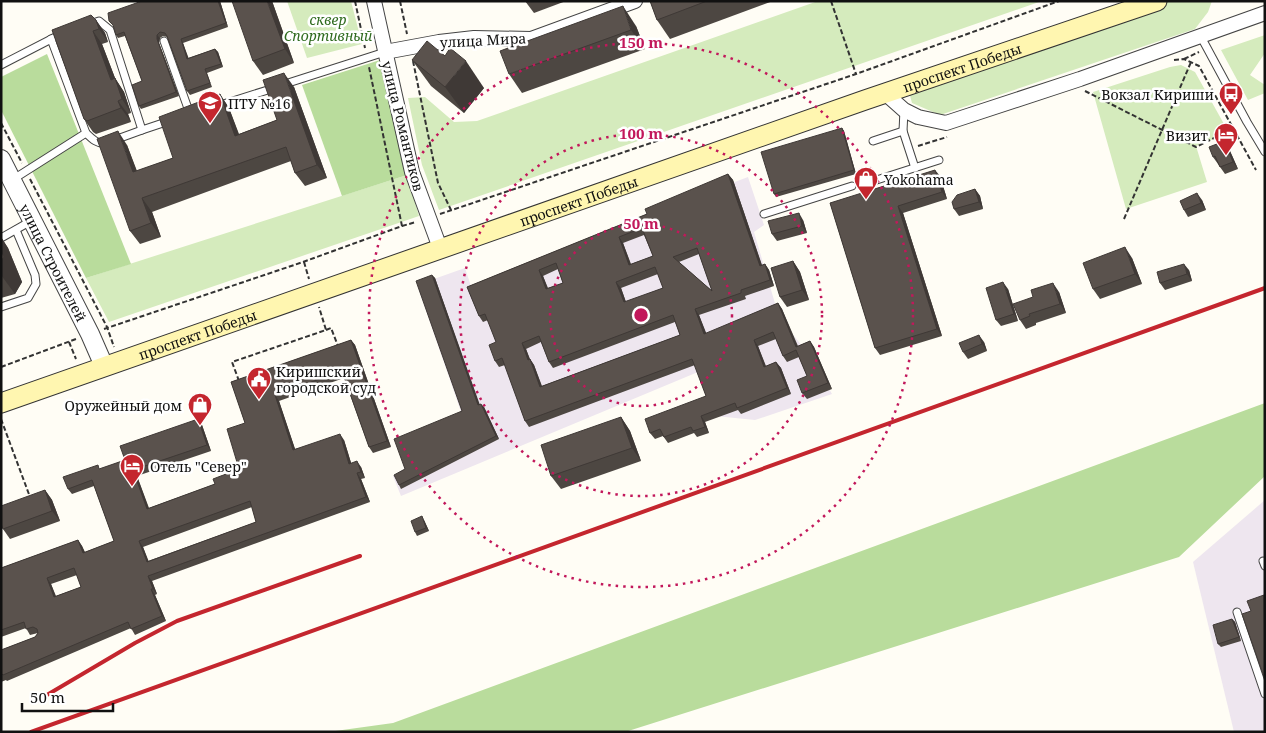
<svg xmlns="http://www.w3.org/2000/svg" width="1266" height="733" font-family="'Noto Serif',serif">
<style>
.industrial{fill:#eee6ef}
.green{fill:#d5ebbd}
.forest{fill:#b9dc9c}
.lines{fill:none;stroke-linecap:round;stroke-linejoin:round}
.service-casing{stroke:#444;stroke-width:9}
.minor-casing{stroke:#444;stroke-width:16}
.tertiary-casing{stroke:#444;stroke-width:20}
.secondary-casing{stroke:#333;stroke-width:21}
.path{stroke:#333;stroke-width:2;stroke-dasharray:5 2.5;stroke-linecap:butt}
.service{stroke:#fff;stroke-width:7}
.minor{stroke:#fff;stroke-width:14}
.tertiary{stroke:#fff;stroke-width:18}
.secondary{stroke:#fff6b0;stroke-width:19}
.rail{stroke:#c4262e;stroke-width:4}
.wall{fill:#4d4742;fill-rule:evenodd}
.shaded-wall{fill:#3f3936}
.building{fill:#5a524d;stroke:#3f3936;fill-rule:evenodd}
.ring{fill:none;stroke:#c2185b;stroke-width:2.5;stroke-dasharray:2.5 5}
.labels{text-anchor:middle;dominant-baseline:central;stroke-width:5;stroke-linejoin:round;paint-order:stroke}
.park-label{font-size:14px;font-style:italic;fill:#2f6b1f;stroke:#fff}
.street-label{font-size:14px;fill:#111;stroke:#fff}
.poi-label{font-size:14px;fill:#111;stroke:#fff;text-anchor:start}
.centre{fill:#c2185b;stroke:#fff;stroke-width:2.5}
.ring-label{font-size:15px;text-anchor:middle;font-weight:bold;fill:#c2185b;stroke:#fff;stroke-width:5;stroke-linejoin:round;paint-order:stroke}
</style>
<rect width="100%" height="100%" fill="#fffdf5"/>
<g class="industrial">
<path d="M748,177L764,225L754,232L779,317L810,356L832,394L755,420L715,416L698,372L401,496L393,476L408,466L398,440L461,412L417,285L465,268L471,286L652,213Z"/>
<path d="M1265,500V732H1234L1193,562Z"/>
</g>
<g class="green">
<path d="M287,1H351L362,44L307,58Z"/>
<path d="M818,1H1042L439,210L422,165L408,98L425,97L454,122L477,121Z"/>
<path d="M1170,1H1212L1208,12L1195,29L940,115L912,103L909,92Z"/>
<path d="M1265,35V53L1250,75L1265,85V93L1248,100L1221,50Z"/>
<path d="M1181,65L1195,72L1229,133L1196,146L1207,182L1126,209L1093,92L1170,67Z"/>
<path d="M407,175L419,216L109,322L86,278Z"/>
</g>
<g class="forest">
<path d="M47,54L131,264L86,278L1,110V77Z"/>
<path d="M380,60L407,175L342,196L302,85Z"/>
<path d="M1265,403V476L1179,557L625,732H328L393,723Z"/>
</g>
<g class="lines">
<defs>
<g id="service">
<path d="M90,24L99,21L110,30L142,130L169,121"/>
<path d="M1200,35L1247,122L1265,152"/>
<path d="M51,39L86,133C92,139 98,145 107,143"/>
<path d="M164,41L190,114"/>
<path d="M1,65L63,33"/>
<path d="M285,84L385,52"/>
<path d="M217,106L274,88"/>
<path d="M904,110L903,131L915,168"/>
<path d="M120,138L142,130"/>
<path d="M873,141L903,131"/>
<path d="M12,180L86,133"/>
<path d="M861,185L939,160"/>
<path d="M764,214L852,186"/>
<path d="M1,238L31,221"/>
<path d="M1,307L28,298L36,284L35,275L16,230"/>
<path d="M1263,561L1265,566"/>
<path d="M1237,612L1265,694"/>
</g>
<g id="minor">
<path d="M374,1L412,172L440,248"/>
<path d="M385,52L439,42L474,38L531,39L635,1"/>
<path d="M886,94L904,110L918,117L946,123L1080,79L1265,13"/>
</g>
<g id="tertiary">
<path id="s1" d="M1,159L90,334L104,366"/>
</g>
<g id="secondary">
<path id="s2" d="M1,403L865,100L1157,1"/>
</g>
</defs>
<use href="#service" class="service-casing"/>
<use href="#minor" class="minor-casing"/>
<use href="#tertiary" class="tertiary-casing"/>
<use href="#secondary" class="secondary-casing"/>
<g class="path">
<path d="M355,1L365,48"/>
<path d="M400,1L407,34"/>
<path d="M831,1L856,74"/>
<path d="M1184,59L1199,52"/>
<path d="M1174,60L1184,59L1199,66L1256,170"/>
<path d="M413,61L438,183L451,210"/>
<path d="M1085,91L1196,147L1234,128"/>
<path d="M1,123L22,163"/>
<path d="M918,146L947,137"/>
<path d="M30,179L107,327L114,347"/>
<path d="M440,214L856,74L1059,1"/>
<path d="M1124,219L1191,62"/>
<path d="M402,226L416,222"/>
<path d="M304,262L309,279"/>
<path d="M104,329L303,262L402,226L369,67"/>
<path d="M326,330L331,328L338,346"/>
<path d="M69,342L76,359"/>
<path d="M1,367L76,339"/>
<path d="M239,381L232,362L326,330L319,307"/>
<path d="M1,419L30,497"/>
</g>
<use href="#service" class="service"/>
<use href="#minor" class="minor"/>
<use href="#tertiary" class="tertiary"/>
<use href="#secondary" class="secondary"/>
<g class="rail">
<path d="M35,702L135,643L177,621L360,556"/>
<path d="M31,732L1265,288"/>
</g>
</g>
<g class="wall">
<path d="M142,1H220L228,27L183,43L188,58L215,49L218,52L223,67L207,73L212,87L190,95L187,91L167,37L163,36L160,38L159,43L179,96L141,109L139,106L142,81L125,36L118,38L116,35Z"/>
<path d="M272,1L294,63L263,75L253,61Z"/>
<path d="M525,1H566L534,13Z"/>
<path d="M650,1H773L670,39L657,20Z"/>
<path d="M96,20L105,33L108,42L102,44L115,78L124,92L131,113L128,114L131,122L96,134L93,132L84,119L52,30Z"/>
<path d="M636,26L645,49L522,93L509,74Z"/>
<path d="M412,60L484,88L464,113L431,86Z"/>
<path d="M294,87L327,178L305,186L295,173L291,161L152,212L161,237L140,244L130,231L127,145L137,171L173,158L220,94L229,108L239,134L277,120Z"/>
<path d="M842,128L844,131L856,174L776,197L774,194Z"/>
<path d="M1224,145H1226L1230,151L1238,169L1225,174L1218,164L1213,157Z"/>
<path d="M728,174L733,180L762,265L765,264L769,270L774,286L745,296L746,299L699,315L706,334L778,303L782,309L798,346L810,341L814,347L832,389L807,399L802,393L807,376L799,357L787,362L783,356L776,339L758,346L766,366L776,362L781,368L791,394L741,414L738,410L705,422L709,433L697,437L694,433L668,443L663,436L655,439L650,433L706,396L695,365L529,427L525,421L505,365L499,367L495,361L496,342L488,320L483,322L479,316L467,287L647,214ZM644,235L653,256L631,264L623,243ZM699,254L712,291L679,262ZM558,269L563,283L548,288L543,276ZM658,274L663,288L626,302L621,288ZM675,322L680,335L542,386L534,365L530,359L526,349L541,342L549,362L553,368Z"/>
<path d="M940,176L947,199L903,213L942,336L880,355L875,348L830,203Z"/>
<path d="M975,189L980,196L983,209L959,216L954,209Z"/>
<path d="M1202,200L1206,210L1188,217L1184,210Z"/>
<path d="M803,220L807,233L777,241L772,234Z"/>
<path d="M1,237L8,248L22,282L15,294L1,298Z"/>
<path d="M1132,258L1142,284L1100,299L1093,289Z"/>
<path d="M793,261L800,272L809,300L787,307L780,297Z"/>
<path d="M1189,270L1192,281L1165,290L1160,283Z"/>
<path d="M432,275L435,278L479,404L484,407L499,439L401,489L399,485L405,469L462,411Z"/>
<path d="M1008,289L1018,321L1001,326L996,320Z"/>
<path d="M1059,292L1066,313L1036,323V325L1026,329L1020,320Z"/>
<path d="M351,340L355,345L391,447L373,453L369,447L344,378L279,401L295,449L344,440L351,463L361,467L365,478L361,479L370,502L152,581L157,594L155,595L166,621L135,635L131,628L7,681L6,680L1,682V650L35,637L38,633L30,635L26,628L1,637V568L78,540L82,546L85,552L114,541L94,486L72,494L68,489L101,469L125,460L202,425L211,451L137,476L149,508L215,484L239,469L245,423L231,382ZM252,507L256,522L148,561L143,547ZM77,575L81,587L56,596L51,584Z"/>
<path d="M984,342L987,351L968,359L963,352Z"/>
<path d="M621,417L630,431L641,461L561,489L551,476Z"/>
<path d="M45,490L52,500L60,521L10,539L3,529Z"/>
<path d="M424,520L429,531L417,536L415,532Z"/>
<path d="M1232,619L1235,622L1241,641L1221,647L1218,644Z"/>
</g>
<g class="shaded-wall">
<path d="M218,1H220L228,27L226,23Z"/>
<path d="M267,1H272L294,63L285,49Z"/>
<path d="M623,6L636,26L645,49L631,30Z"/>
<path d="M96,20L105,33L108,42L99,29Z"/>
<path d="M93,31L102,44L115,78L124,92L131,113L122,99L111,80Z"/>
<path d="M157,35L160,38L159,43L179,96L176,92L157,39Z"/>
<path d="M181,39L183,43L190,62L187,59Z"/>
<path d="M215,49L218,52L223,67L221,64Z"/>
<path d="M466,61L484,88L464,113L445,87Z"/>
<path d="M284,73L294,87L327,178L317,165Z"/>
<path d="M220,94L229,108L244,149L235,136Z"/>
<path d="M118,101L128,114L131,122L121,108Z"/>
<path d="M842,128L844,131L856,174L854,170Z"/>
<path d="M118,131L127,145L142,186L133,172Z"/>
<path d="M1226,145L1230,151L1238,169L1233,162Z"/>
<path d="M935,170L940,176L947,199L942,192Z"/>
<path d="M728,174L733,180L764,272L760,266Z"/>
<path d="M975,189L980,196L983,209L979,202Z"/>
<path d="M1197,193L1202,200L1206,210L1201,203Z"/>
<path d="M142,198L152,212L161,237L151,223Z"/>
<path d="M898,206L903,213L942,336L937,329Z"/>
<path d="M799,213L803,220L807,233L802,226Z"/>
<path d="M1,237L8,248L22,282L15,294L1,275Z"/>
<path d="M619,237L623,243L633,271L629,265Z"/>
<path d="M1125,247L1132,258L1142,284L1135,274Z"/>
<path d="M793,261L800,272L809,300L802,290Z"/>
<path d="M765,264L769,270L774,286L770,280Z"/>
<path d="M1184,264L1189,270L1192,281L1187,274Z"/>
<path d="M539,270L543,276L550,295L546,289Z"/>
<path d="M432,275L435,278L481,408L478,405Z"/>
<path d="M616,282L621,288L628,308L624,302Z"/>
<path d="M1003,282L1008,289L1018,321L1014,314Z"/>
<path d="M1053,283L1059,292L1066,313L1060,304Z"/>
<path d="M778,303L782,309L800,353L796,347Z"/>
<path d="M695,309L699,315L709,340L704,334Z"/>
<path d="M979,335L984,342L987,351L982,344Z"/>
<path d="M351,340L355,345L391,447L387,441Z"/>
<path d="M754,340L758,346L768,373L764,367Z"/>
<path d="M810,341L814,347L832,389L828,383Z"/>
<path d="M522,343L526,349L532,366L528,360Z"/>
<path d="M530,359L534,365L544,393L540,387Z"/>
<path d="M776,362L781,368L791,394L787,388Z"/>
<path d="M275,395L279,401L297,455L293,450Z"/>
<path d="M481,404L484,407L499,439L496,436Z"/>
<path d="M701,416L705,422L709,433L705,427Z"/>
<path d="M621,417L630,431L641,461L632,448Z"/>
<path d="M198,419L202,425L211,451L207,445Z"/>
<path d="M340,434L344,440L353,469L349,464Z"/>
<path d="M357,461L361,467L365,478L361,472Z"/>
<path d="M133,470L137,476L151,515L147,509Z"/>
<path d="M357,473L361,479L370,502L366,497Z"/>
<path d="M45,490L52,500L60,521L52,511Z"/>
<path d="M422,516L424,520L429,531L426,528Z"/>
<path d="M78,540L82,546L87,558L83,553Z"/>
<path d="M139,541L143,547L151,567L147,562Z"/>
<path d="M148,576L152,581L157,594L153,589Z"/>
<path d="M47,578L51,584L58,603L54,597Z"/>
<path d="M151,589L155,595L166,621L162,616Z"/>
<path d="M1232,619L1235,622L1241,641L1239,637Z"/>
</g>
<g class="building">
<path d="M142,1H218L226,23L181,39L187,59L215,49L221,64L205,69L210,83L187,91L167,36L165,33L160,32L157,35V39L176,92L139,106L132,85L142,81L124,32L116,35L113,25L109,21L108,13Z"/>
<path d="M232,1H267L285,49L253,61Z"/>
<path d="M650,1H707L657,20Z"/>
<path d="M623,6L631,30L509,74L500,51Z"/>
<path d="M91,15L96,20L99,29L93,31L111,80L115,78L122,99L118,101L121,108L87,121L84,119L52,30Z"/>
<path d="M427,41L445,56L450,48L466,61L445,87L412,60Z"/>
<path d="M284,73L317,165L295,173L286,147L142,198L151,223L130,231L97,139L118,131L133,172L173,158L159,117L220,94L235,136L277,120L263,80Z"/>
<path d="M842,128L854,170L774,194L761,152Z"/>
<path d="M1222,142L1223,146L1226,145L1233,162L1220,167L1215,156L1213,157L1209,147Z"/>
<path d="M935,170L942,192L898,206L937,329L875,348L830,203Z"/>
<path d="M728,174L760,266L765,264L770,280L741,290V293L695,309L704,334L778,303L796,347L810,341L828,383L802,393L797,380L807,376L796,350L783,356L773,332L754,340L764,367L776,362L787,388L737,408L735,403L701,416L705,427L693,431L691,427L664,437L660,429L650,433L645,419L706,396L692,359L525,421L502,358L495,361L489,345L496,342L485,314L479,316L467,287L647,214L645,209ZM642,228L653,256L629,265L619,237ZM697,248L712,291L673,257ZM556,263L563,283L546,289L539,270ZM655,267L663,288L624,302L616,282ZM673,315L680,335L540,387L530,359L528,360L522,343L539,336L549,362Z"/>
<path d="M975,189L979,202L954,209L952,202L957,195Z"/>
<path d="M1197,193L1201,203L1184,210L1180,201Z"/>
<path d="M799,213L802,226L772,234L768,221Z"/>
<path d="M1125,247L1135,274L1093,289L1083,263Z"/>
<path d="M1,250L4,257L1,261Z"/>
<path d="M793,261L802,290L780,297L771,268Z"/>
<path d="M1184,264L1187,274L1160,283L1157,272Z"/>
<path d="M432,275L478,405L481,404L496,436L399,485L394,475L405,469L394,439L462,411L416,281Z"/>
<path d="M1003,282L1014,314L996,320L986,288Z"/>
<path d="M1053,283L1060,304L1029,314L1030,316L1020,320L1013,304L1033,297L1031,290Z"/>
<path d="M979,335L982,344L963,352L959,343Z"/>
<path d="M351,340L387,441L369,447L342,371L275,395L293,450L340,434L349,464L357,461L361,472L357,473L366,497L148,576L153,589H151L162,616L131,629L128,622L3,675L2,674H1V650L35,637L38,633L37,629L33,627L26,629L24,622L1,630V568L78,540L83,553L114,541L92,480L68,489L63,477L98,465L99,469L125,460L120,446L198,419L207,445L133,470L147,509L215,484L213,479L239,469L227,429L245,423L231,382ZM250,501L256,522L147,562L139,541ZM74,568L81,587L54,597L47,578Z"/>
<path d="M621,417L632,448L551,476L541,445Z"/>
<path d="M45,490L52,511L3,529L1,524V506Z"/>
<path d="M422,516L426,528L415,532L411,521Z"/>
<path d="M1264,595L1265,677H1264L1242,614L1251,611L1247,601Z"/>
<path d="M1232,619L1239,637L1218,644L1213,625Z"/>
</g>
<g class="ring">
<circle cx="641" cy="315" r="91"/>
<circle cx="641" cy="315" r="181"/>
<circle cx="641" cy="315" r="272"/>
</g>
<defs>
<symbol id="bus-pin" viewBox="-11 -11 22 30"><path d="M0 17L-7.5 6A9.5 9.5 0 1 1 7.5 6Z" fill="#c4262e" stroke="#fff"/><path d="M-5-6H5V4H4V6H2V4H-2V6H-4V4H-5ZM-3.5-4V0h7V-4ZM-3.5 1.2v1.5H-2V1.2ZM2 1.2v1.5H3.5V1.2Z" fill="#fff"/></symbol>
<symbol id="university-pin" viewBox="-11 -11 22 30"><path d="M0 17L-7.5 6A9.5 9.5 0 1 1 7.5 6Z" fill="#c4262e" stroke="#fff"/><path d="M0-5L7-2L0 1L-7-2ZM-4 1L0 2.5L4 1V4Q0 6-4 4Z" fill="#fff"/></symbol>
<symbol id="hotel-pin" viewBox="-11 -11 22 30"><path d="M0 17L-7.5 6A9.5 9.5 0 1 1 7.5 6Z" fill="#c4262e" stroke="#fff"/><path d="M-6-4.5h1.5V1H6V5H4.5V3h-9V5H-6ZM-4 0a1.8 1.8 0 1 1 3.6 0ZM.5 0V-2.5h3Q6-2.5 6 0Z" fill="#fff"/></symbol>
<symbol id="shop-pin" viewBox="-11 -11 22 30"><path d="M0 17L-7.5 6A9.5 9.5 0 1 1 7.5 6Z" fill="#c4262e" stroke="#fff"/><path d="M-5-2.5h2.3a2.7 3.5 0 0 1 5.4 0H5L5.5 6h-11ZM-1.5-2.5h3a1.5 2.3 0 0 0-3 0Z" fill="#fff"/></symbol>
<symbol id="civic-pin" viewBox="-11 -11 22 30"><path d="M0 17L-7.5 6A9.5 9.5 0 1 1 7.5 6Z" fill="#c4262e" stroke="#fff"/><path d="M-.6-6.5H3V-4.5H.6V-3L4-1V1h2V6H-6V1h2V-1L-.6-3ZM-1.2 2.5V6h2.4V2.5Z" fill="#fff"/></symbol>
</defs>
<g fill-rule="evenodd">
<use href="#bus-pin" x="1217" y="80" width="28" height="38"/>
<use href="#university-pin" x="196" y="89" width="28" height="38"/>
<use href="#hotel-pin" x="1212" y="121" width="28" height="38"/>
<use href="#shop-pin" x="852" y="165" width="28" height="38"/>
<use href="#civic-pin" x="245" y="365" width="28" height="38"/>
<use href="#shop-pin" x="186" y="391" width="28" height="38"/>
<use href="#hotel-pin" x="118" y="452" width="28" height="38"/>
</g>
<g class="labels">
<g class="park-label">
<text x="328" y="19">сквер<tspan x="328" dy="16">Спортивный</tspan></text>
</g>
<g class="street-label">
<text transform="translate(483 40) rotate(-3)">улица Мира</text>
<text stroke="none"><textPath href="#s2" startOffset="1018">проспект Победы</textPath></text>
<text transform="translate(403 126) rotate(76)">улица Романтиков</text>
<text stroke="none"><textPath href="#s2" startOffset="612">проспект Победы</textPath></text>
<text stroke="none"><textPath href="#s1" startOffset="116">улица Строителей</textPath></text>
<text stroke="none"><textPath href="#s2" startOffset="208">проспект Победы</textPath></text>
</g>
<g class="poi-label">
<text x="1214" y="94" text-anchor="end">Вокзал Кириши</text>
<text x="228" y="103">ПТУ №16</text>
<text x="1208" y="135" text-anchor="end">Визит</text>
<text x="884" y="179">Yokohama</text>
<text x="276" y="371">Киришский<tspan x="276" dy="16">городской суд</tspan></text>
<text x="182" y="405" text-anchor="end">Оружейный дом</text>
<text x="150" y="466">Отель "Север"</text>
</g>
</g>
<circle cx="641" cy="315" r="8" class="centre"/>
<g class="ring-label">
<text x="641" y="48">150 m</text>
<text x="641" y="139">100 m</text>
<text x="641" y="229">50 m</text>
</g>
<rect width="1266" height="733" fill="none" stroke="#111111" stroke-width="5"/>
<path d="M22 703v8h91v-8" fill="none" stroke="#111111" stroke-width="2.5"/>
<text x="30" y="703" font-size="15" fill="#111111" stroke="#ffffff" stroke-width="4" paint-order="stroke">50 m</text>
</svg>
